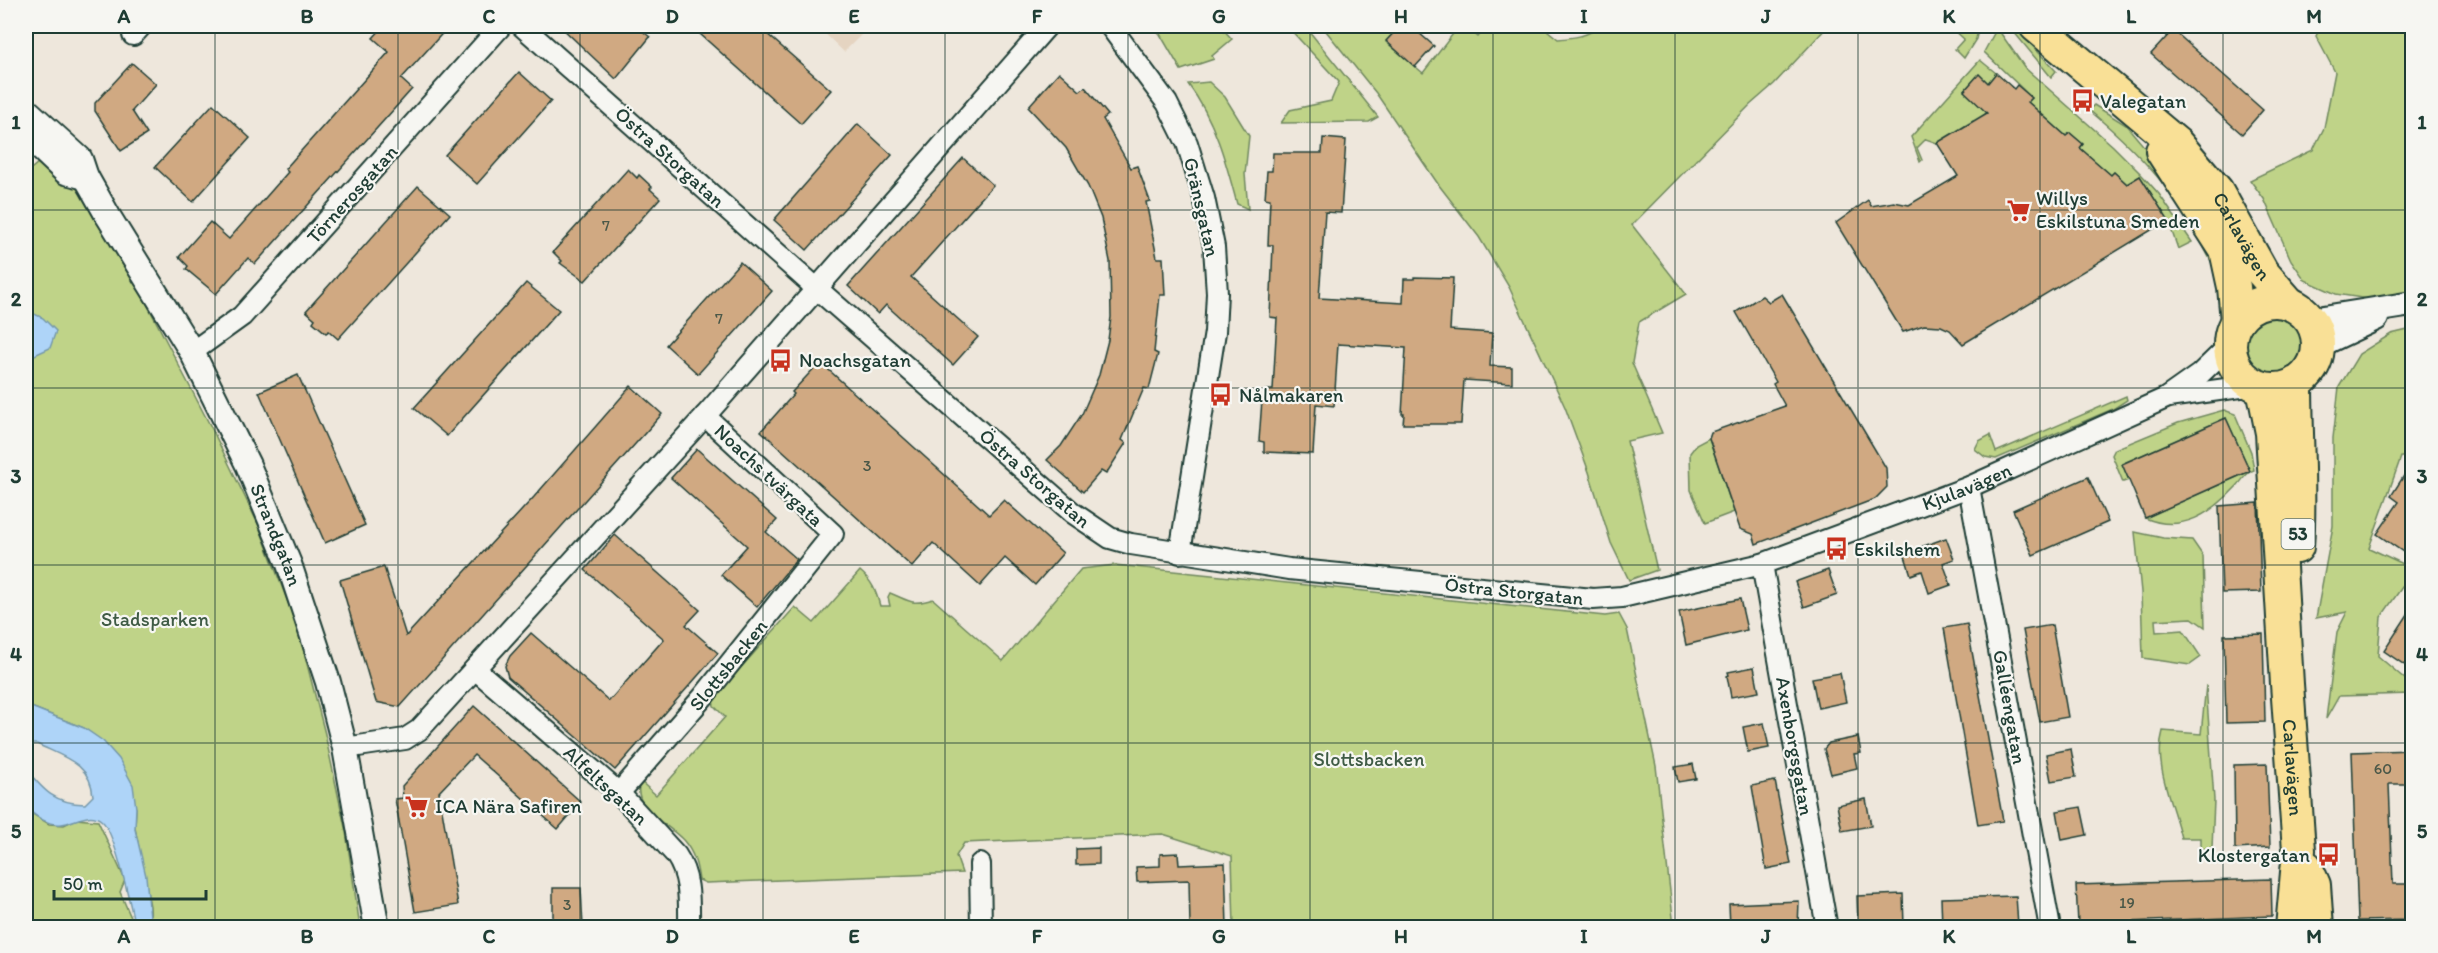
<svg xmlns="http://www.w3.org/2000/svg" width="2438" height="953" font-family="Itim,sans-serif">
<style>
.built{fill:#e5d4c1}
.green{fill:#bfd388;stroke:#6f885e;stroke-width:1.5}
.water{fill:#aed4f8;stroke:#7598aa;stroke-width:1.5}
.building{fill:#d0a982;stroke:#1f3d34;stroke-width:1.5}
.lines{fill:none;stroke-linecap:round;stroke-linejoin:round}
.minor-casing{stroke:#1f3d34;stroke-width:24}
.tertiary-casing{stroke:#1f3d34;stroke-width:28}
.primary-casing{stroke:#1f3d34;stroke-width:36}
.minor{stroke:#f6f6f2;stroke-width:20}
.tertiary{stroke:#f6f6f2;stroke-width:24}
.primary{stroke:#f9e096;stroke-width:32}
.grid{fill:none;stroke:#1f3d34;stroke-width:1.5;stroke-opacity:0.55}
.labels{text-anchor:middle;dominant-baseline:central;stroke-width:4.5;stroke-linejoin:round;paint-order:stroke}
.number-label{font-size:16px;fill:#4b5848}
.shield{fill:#f6f6f2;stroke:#60746d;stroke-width:1.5}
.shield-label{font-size:18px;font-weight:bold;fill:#1f3d34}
.poi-label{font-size:20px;fill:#1f3d34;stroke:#f6f6f2;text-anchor:start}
.street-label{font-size:20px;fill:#1f3d34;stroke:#f6f6f2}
.park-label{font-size:20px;fill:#3f5b45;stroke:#f6f6f2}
.neatline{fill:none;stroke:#1f3d34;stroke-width:2}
.grid-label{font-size:20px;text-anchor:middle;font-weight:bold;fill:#1f3d34}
</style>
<rect width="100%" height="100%" fill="#eee7dc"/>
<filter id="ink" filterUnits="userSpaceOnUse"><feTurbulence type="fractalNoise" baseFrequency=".0167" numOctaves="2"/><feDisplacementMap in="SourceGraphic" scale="12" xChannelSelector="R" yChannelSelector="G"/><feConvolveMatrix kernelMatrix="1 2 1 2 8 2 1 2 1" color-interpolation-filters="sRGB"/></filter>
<g filter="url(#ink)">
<path class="built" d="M817,26H870L844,52Z"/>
<g class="green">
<path d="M1152,26H1220L1232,39L1212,56L1214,59L1181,70L1160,34Z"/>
<path d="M1287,26H1305L1378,117L1369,122L1281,123L1290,110L1331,101L1339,82Z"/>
<path d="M1322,26H1400L1386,42L1423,73L1459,26H1465L1478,37L1487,26H1542L1558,39C1572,38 1590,36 1599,26H1828L1774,84L1750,105L1632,225L1686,294L1639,322L1632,363L1662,433L1627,441L1657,570L1629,580L1611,543L1589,472L1565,407L1509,287L1479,237L1438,184L1376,93Z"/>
<path d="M1950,26H1979L1976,39L1964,58L1955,49L1964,39Z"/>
<path d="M2009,26H2014L2056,71L2051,77Z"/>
<path d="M2321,26H2412V293L2375,300L2336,294L2305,280L2291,260L2264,199L2250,180L2313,150L2324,128L2335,72L2316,36Z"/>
<path d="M1997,28L2025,68L2113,146L2141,174L2159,194L2192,242L2178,249L2168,220L2140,176L2127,184L2114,172L2111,175L2080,148L2083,144L2070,133L2066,136L2028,102L2032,98L1984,52Z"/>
<path d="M1980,60L1996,73L1988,83L1979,74L1964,91L1987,112L1976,124L1973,121L1937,143L1926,139L1917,148L1922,160L1920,162L1911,137Z"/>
<path d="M1209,82L1225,97L1249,136L1245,174L1248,209L1237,204C1226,162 1215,120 1188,84Z"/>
<path d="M2094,105L2126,125L2158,163L2200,224L2219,278C2185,204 2151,162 2089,110Z"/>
<path d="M45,157L70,180L85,199L136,283L213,431L258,524L298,629L325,734L346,832L360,927H151L150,906L135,828L136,808L84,728L26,705V164L32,168Z"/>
<circle cx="2272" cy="345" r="30"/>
<path d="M2412,329V456L2401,457L2369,548L2412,568V573L2381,617L2378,656L2412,685V694L2339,696L2326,719L2337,632L2347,612L2316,618L2333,526V438L2339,387L2359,354L2391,334Z"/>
<path d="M2126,396L2127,400L2113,409L1996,459L1985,457L1975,449L1979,441L1990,435L1996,452Z"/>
<path d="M2224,410L2235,414L2251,452L2254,470C2246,472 2243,480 2237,486C2212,513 2182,534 2145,518L2250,471L2226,418L2122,464L2129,480L2123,482L2112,455L2115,449L2178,423Z"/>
<path d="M1709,438L1734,512L1705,523L1691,490L1690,453L1696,445Z"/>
<path d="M2135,532L2163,538L2192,540L2203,556L2205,627L2192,618L2155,620L2156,632L2183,630L2201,657L2190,665L2143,658L2141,592Z"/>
<path d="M1115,565L1605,616L1619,614L1627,629L1656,766L1674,927H1234L1232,856L1163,834L964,843L956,856L962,873L706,883L699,880C697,865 694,853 684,841C668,823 631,809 640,781L656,795L725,717L714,706L713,699L795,607L814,623L860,571C872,581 876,591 880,606H890L888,597L890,593C910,601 911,606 933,599L1003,661L1081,569Z"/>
<path d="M2206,685L2214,800L2212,848L2201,849V838H2181C2173,804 2153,765 2163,731L2201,734Z"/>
<path d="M26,810L49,824L64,825L76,819L98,821L125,880L120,892L135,927H26Z"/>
</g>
<g class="water">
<path d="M26,310L43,318L56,331L50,348L26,359Z"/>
<path d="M26,705L84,728L103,741L119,759L133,785L136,808L135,829L146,876L151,927H135C131,908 115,832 102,821C90,810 74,823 62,824C49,826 34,816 26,807V769C44,791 54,803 85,804L93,796C91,763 63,757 37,744H28L26,748Z"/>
</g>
<g class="building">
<path d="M384,26H449L401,79L412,89L255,264L248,258L216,294L186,269L188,266L179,257L210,222L229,239L288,172L285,169L389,52L373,38Z"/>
<path d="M560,26H636L650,37L616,79Z"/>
<path d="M691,26H758L831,90L801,124Z"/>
<path d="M1400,26H1411L1434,46L1415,67L1386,41Z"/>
<path d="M2173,30L2263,110L2242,134L2151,54Z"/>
<path d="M132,63L156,84L132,111L147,134L121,151L95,111V103Z"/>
<path d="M519,72L551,101L477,184L445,155Z"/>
<path d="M1059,72L1080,91L1085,87L1108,115L1103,119L1131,168L1137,166L1150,201L1146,202L1157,258H1163L1165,295H1160L1154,352L1158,354L1149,389L1144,388L1122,440L1126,443L1106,474L1101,471L1083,492L1047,460L1061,446L1082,414L1099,375L1108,340L1111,317L1110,261L1101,218L1088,186L1066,148L1028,107Z"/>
<path d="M1996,73L2014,89L2017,85L2032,98L2028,102L2066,136L2070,133L2083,144L2080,148L2111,175L2114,172L2127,184L2140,176L2168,220L1963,344L1950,330L1941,326L1924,325L1903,332L1836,223L1868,200L1871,206L1894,202L1909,205L1958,176L1937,143L1987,113L1964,91L1979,74L1988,83Z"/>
<path d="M213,104L250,138L193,202L155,167Z"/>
<path d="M858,124L892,155L807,250L774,220Z"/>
<path d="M1323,138L1346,140L1341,213L1325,212L1319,298L1403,303L1404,279H1414V277L1453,278L1450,330L1492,333L1490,366L1512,367V383L1464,380L1461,424H1403L1404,414H1402L1406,348L1338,344L1334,406L1316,404L1313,454L1264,452V442L1259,441L1262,400H1267V390H1273L1277,318L1270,317L1273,245H1268L1270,199L1265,198L1267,171H1272L1273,153H1322Z"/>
<path d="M963,158L993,185L911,277L978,337L953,365L886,305L878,314L848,286Z"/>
<path d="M628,169L637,178L639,175L652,187L650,189L660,198L585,281L560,263L562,261L553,252Z"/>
<path d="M418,186L450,214L338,339L329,331L326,333L313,322L315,319L306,311Z"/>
<path d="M740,262L772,291L698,374L666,345Z"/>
<path d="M526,283L559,310L447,436L414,408Z"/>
<path d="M1782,294L1886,468L1887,487L1875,499L1756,544L1753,534L1740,529L1709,438L1711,432L1785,406L1773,384L1776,382L1736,312L1762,296L1769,302Z"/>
<path d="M820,362L989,515L1004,500L1063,553L1035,585L1005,558L980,586L933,543L912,567L761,431L794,394L792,392Z"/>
<path d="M298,375L365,525L325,543L259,392Z"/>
<path d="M631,386L662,414L400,707L376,702L340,580L384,567L406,636L534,497Z"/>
<path d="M2226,418L2250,471L2145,518L2122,464Z"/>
<path d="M697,449L777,520L766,532L797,559L757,607L721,575L747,546L671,478Z"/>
<path d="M2412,463V558L2377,534L2399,502L2391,496Z"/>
<path d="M2088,477L2108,522L2033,555L2013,510Z"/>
<path d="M2258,503L2261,592L2222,593L2219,506Z"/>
<path d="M615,535L700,610L686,625L718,653L615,770L508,677L505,666L510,656L531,633L609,701L664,639L585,570Z"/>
<path d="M1946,538L1954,559L1943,563L1951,585L1929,593L1922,571L1911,575L1904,553Z"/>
<path d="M1828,570L1837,595L1804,607L1795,582Z"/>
<path d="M1740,599L1747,630L1686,645L1679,612Z"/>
<path d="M2412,608V670L2384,651Z"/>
<path d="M1967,624L2003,821L1978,825L1944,628Z"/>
<path d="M2052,625L2068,717L2040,722L2023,630Z"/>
<path d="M2263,634L2265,722L2226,723L2224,635Z"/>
<path d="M1754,667L1759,692L1731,697L1727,676L1729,675L1728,672Z"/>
<path d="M1840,673L1846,702L1818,708L1812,678Z"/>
<path d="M474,706L581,802L558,829L474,755L439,792L458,905L415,912L395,799L403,798L402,786Z"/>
<path d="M1764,723L1769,748L1748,752L1743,727Z"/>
<path d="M1858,737L1861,753L1854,754L1857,768L1831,774L1824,749L1829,743Z"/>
<path d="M2071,749L2076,777L2051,781L2046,754Z"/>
<path d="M2412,750V784H2389L2393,884H2412V920L2358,921L2352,752Z"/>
<path d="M1693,764L1696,779L1678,782L1675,767Z"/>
<path d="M2267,764L2270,847L2235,849L2234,765Z"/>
<path d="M1775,781L1791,864L1766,869L1752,786Z"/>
<path d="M1866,799L1871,826L1842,831L1837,805Z"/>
<path d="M2081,807L2087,835L2062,840L2057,811Z"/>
<path d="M1099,848V864L1076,865V849Z"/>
<path d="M1178,853L1179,865L1225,863L1227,927H1190L1189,880L1137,882L1136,867L1160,866V854Z"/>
<path d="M2271,879L2272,916L2078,924L2076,885Z"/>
<path d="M553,888H581L583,927H553Z"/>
<path d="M1903,894L1904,927H1858L1857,896Z"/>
<path d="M2016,896L2018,925L1942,927L1941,898Z"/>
<path d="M1799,901L1798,927H1730L1729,904Z"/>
</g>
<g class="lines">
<defs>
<g id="minor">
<path id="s1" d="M522,26L815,287L1073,513L1110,538L1131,544L1289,569L1593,599L1622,597L1762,564L1969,487L2166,398L2200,374L2230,345"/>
<path d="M1110,26L1167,103L1187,143L1204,198L1214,247L1217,293L1215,332L1180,553"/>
<path d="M133,35L141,26"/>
<path d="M192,352L242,316L501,26"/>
<path d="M2168,397L2255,385"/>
<path d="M1969,487L2050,928"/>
<path d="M1762,564L1827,928"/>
<path d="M475,669L619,793L676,855C691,877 689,902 689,928"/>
<path d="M345,748L405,739L419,730L705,416L1047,26"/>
<path d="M619,793L703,697L833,534L705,416"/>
<path d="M980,864L981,928"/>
</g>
<g id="tertiary">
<path id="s2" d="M26,110L80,159L86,177L108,216L192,352L248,465L289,564L328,682L345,748L377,928"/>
<path d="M26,134L66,172L86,177"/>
<path d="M2311,320L2412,304"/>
<path d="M2319,345L2376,318"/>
</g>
<g id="primary">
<path id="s3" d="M2036,26L2177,144L2217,191L2262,272L2289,303"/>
<path d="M2162,151L2226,250L2234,287L2237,321"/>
<circle cx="2274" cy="345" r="44"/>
<path d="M2296,383C2296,438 2301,493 2297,547"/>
<path id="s4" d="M2263,388L2272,433L2287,684L2299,850L2292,928"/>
<path d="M2306,867L2314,885L2317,928"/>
</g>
</defs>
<use href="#minor" class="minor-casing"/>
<use href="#tertiary" class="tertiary-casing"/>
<use href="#primary" class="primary-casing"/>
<use href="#minor" class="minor"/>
<use href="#tertiary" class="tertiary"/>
<use href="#primary" class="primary"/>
</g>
</g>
<path class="grid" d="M215,26V928M398,26V928M580,26V928M763,26V928M945,26V928M1128,26V928M1310,26V928M1493,26V928M1675,26V928M1858,26V928M2040,26V928M2223,26V928M26,210H2412M26,388H2412M26,565H2412M26,743H2412"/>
<defs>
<symbol id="bus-bare" viewBox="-9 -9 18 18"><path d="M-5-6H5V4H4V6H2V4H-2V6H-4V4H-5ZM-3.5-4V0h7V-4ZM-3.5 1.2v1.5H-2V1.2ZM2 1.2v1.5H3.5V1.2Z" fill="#c8321e" stroke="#f6f6f2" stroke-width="2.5" paint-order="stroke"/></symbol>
<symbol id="supermarket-bare" viewBox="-9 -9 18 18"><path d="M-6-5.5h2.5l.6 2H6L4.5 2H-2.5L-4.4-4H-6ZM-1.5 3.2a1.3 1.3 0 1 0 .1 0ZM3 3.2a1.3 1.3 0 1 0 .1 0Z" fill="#c8321e" stroke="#f6f6f2" stroke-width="2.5" paint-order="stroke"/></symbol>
</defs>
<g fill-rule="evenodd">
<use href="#bus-bare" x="2066" y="84" width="33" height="33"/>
<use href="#supermarket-bare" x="2002" y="194" width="33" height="33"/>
<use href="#bus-bare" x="764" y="344" width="33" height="33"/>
<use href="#bus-bare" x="1204" y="378" width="33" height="33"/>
<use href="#bus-bare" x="1820" y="532" width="33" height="33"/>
<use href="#supermarket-bare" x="400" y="790" width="33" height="33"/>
<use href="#bus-bare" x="2312" y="838" width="33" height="33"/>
</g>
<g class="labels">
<g class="number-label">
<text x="606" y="225">7</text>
<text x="719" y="318">7</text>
<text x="867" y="465">3</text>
<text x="2383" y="768">60</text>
<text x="2127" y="902">19</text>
<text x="567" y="904">3</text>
</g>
<rect class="shield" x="2281.5" y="519" width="33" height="30" rx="4.5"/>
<g class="shield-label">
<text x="2298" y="534">53</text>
</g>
<g class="poi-label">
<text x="2100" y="101">Valegatan</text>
<text x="2036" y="198">Willys<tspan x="2036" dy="23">Eskilstuna Smeden</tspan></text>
<text x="799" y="360">Noachsgatan</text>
<text x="1239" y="395">Nålmakaren</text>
<text x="1854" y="549">Eskilshem</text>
<text x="435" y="806">ICA Nära Safiren</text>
<text x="2310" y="855" text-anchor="end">Klostergatan</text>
</g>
<g class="street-label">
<text transform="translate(670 157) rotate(42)">Östra Storgatan</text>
<text transform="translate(352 194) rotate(-48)">Törnerosgatan</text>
<text transform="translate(1202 207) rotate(77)">Gränsgatan</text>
<text stroke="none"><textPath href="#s3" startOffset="297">Carlavägen</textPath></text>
<text transform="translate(769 475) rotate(43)">Noachs tvärgata</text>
<text transform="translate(1035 478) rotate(41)">Östra Storgatan</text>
<text stroke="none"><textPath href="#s1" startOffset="1659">Kjulavägen</textPath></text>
<text stroke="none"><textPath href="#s2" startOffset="498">Strandgatan</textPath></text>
<text transform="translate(1514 591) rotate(6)">Östra Storgatan</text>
<text transform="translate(728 665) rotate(-51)">Slottsbacken</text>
<text transform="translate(2010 707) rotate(80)">Galléengatan</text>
<text transform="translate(1795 746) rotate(80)">Axenborgsgatan</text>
<text stroke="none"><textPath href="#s4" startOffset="381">Carlavägen</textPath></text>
<text transform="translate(606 785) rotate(43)">Alfeltsgatan</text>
</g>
<g class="park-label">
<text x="155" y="619">Stadsparken</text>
<text x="1369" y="759">Slottsbacken</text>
</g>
</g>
<rect width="2438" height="953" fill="none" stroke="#f6f6f2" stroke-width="66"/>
<path d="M54 890v9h152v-9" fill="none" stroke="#1f3d34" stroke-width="3"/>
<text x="63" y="890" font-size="18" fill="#1f3d34" stroke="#f6f6f2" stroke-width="4.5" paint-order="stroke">50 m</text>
<rect x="33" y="33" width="2372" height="887" class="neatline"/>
<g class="grid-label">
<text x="124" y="23">A</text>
<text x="307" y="23">B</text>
<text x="489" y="23">C</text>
<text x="672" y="23">D</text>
<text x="854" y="23">E</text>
<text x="1037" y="23">F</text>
<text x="1219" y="23">G</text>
<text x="1401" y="23">H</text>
<text x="1584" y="23">I</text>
<text x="1766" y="23">J</text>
<text x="1949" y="23">K</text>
<text x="2131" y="23">L</text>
<text x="2314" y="23">M</text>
<text x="16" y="129">1</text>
<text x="2422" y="129">1</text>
<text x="16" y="306">2</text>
<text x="2422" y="306">2</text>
<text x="16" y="483">3</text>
<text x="2422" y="483">3</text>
<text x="16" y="661">4</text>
<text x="2422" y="661">4</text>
<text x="16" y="838">5</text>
<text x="2422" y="838">5</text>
<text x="124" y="943">A</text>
<text x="307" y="943">B</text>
<text x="489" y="943">C</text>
<text x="672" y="943">D</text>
<text x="854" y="943">E</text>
<text x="1037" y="943">F</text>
<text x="1219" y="943">G</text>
<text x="1401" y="943">H</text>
<text x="1584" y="943">I</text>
<text x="1766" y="943">J</text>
<text x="1949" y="943">K</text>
<text x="2131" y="943">L</text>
<text x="2314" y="943">M</text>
</g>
</svg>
